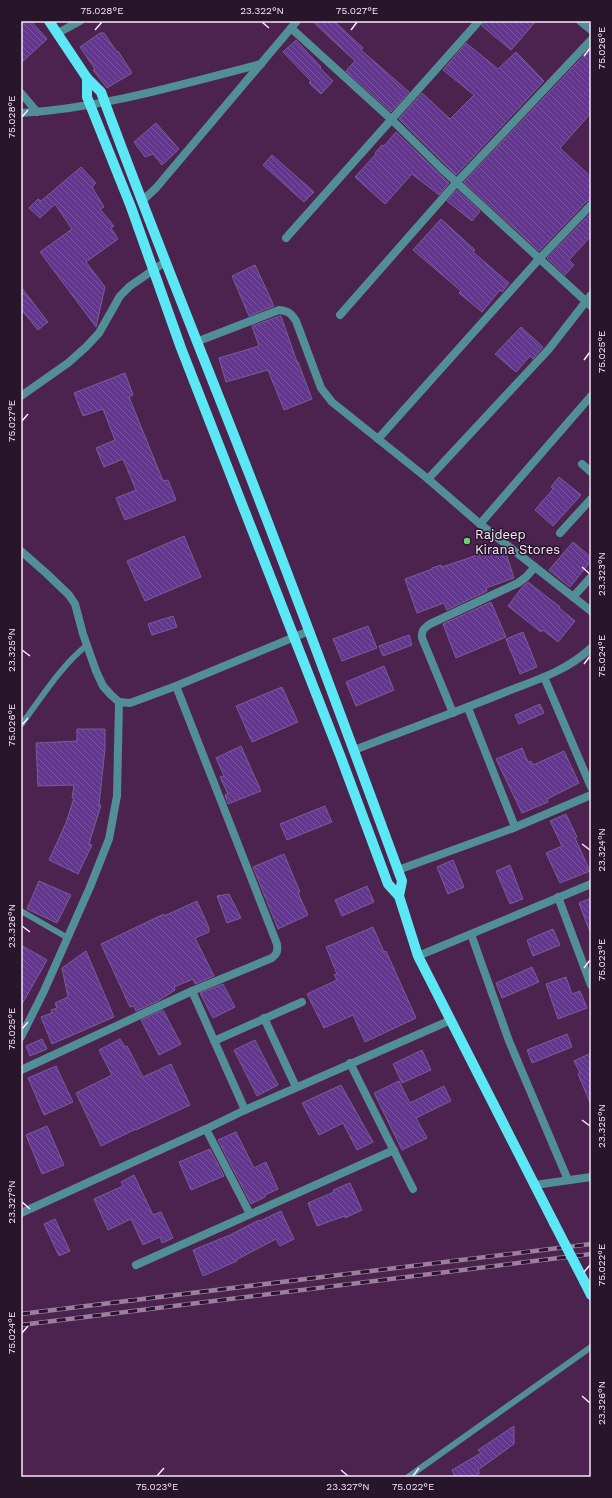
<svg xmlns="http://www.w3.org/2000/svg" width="612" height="1498" font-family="'Work Sans',sans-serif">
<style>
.building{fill:url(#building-back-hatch);stroke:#775e96}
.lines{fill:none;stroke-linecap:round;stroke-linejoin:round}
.service{stroke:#528e95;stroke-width:6}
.minor{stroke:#528e95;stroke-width:8}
.tertiary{stroke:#528e95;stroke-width:8}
.primary{stroke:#5ce7f5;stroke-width:10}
.rail-casing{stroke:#9e7ea0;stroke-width:4.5}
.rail{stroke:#271529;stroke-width:3;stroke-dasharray:9;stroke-linecap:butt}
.primary-bridge{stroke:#5ce7f5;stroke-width:10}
.ticks{fill:none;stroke:#fbe6fc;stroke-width:1.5}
.poi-dot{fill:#63d468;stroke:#271529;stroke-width:1.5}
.labels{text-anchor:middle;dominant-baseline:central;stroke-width:3;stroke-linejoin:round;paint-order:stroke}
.poi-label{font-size:13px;fill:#fbe6fc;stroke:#271529;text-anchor:start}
.neatline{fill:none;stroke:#fbe6fc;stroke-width:1.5}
.ticks-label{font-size:10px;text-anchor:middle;fill:#fbe6fc}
</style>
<defs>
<pattern id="building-back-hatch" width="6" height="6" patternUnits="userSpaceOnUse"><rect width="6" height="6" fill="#62368e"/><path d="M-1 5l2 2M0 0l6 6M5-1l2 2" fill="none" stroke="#79539f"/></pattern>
</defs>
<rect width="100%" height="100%" fill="#4c224f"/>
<g class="building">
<path d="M21,21H31L47,39L21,63Z"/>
<path d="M312,21H334L363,48L361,50L409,92L391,112L346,71L355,61Z"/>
<path d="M484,21H536L511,50L482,26Z"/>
<path d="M100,33H104L117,52L118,51L132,73L107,88L93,70L95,69L80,47Z"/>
<path d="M296,40L321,67L320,68L333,81L321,94L309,83L311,81L283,52Z"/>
<path d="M466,43L498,69L516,52L544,81L456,175L399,119L422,93L450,119L474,95L443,70Z"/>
<path d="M591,48V113L560,148L591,177V200L587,201L539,251L464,182Z"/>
<path d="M156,123L179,149L162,165L153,154L145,157L134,142Z"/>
<path d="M396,132L449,183L439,195L412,174L385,204L355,177L376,154L375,153L382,145L384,146Z"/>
<path d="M272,155L314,192L304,202L263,165Z"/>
<path d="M81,167L96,183L92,187L104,207L100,209L114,226L111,228L118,239L86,262L105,287L96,327L40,252L72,229L55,204L40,218L29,208L38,199L41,201Z"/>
<path d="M457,190L480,211L472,221L447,201Z"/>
<path d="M591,213V236L569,260L574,265L565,275L547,258Z"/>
<path d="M441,219L475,250L473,252L509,283L502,292L500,290L482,312L459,293L461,291L413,250Z"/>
<path d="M255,265L274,306L249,316L232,276Z"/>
<path d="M21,287L48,322L38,330L21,309Z"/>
<path d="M280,316H281L297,362H298L312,399L284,410L268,370L226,382L219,358L259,346L252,326Z"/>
<path d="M521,327L543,347L533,359L530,356L516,372L495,354Z"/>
<path d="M125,373L133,395L129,397L163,481L168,480L176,500L125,520L116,498L136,490L123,459L104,467L96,448L115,440L103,409L83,416L74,393Z"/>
<path d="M559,477L581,495L553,526L535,510L553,489L551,487Z"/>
<path d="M184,536L201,577L145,601L127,561Z"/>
<path d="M573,542L591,557V561L570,587L549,570Z"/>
<path d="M501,547L505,550L514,578L486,588L487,591L447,610L444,603L417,613L405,579L432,569V568L441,565L442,567Z"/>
<path d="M528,582L560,607L559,608L575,621L558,642L543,630L541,632L508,606L523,586Z"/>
<path d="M491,602L506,637L456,658L443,624Z"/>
<path d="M173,616L177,627L152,635L148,624Z"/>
<path d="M368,626L377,648L342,661L333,639Z"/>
<path d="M523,632L537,667L520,674L506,639Z"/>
<path d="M409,635L412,645L383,656L379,646Z"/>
<path d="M384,666L394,690L356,706L346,682Z"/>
<path d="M282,687L298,722L252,742L236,706Z"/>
<path d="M540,704L544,713L519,724L515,715Z"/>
<path d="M77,729H105V749L99,805H101L89,844L92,845L78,874L49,860L66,823L74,798H72L74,785L38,786L36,743L77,741Z"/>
<path d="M241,746L261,791L228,804L225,795L228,794L220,777L224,776L216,758Z"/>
<path d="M522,748L528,762L531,761L533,765L564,751L579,783L547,799L548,802L522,813L496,759Z"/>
<path d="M325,806L332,822L287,840L280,824Z"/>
<path d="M566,814L577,837L575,838L590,871L560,883L546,853L562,846L550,821Z"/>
<path d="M284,854L300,892L298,893L308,915L278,929L253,867Z"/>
<path d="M453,860L464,887L448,894L437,867Z"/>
<path d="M510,865L523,899L510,904L496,871Z"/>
<path d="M39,881L71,895L57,923L27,909Z"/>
<path d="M367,886L374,902L342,916L335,900Z"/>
<path d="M229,894L241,918L227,923L217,896Z"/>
<path d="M591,898V932H590L579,903Z"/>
<path d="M197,901L209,928V932L195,938L214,976L195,984L193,979L174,987L175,990L158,1001L136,1011L134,1006L130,1007L101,944L164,914V916Z"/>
<path d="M373,927L384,952L386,951L416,1018L365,1042L353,1015L324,1028L307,994L337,980L334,975L337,974L326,947Z"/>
<path d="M553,929L560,945L533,956L527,940Z"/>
<path d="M21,945L47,960L21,1006Z"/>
<path d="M86,951L114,1017L52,1044L41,1017L52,1013L51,1010L57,1008L55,1003L68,997L62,968Z"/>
<path d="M532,967L539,982L502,998L496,983Z"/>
<path d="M566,977L572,994L580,991L587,1008L558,1019L546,984Z"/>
<path d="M223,984L235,1007L213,1018L200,993Z"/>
<path d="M163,1010L181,1044L159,1055L141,1020Z"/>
<path d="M567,1034L572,1047L532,1063L527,1050Z"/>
<path d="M42,1039L47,1049L30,1056L26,1046Z"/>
<path d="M120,1039L125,1047L127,1046L143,1077L171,1064L190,1105L136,1130V1129L101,1146L76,1093L112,1075L99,1050Z"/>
<path d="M255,1040L278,1085L257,1096L234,1050Z"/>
<path d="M422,1050L431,1070L402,1083L393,1064Z"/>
<path d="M591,1053V1105L578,1074L580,1073L574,1061Z"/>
<path d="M56,1066L73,1102L44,1115L28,1078Z"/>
<path d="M399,1081L410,1103L444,1086L451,1101L416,1118L427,1138L402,1150L374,1093Z"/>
<path d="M341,1085L373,1142L357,1150L343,1123L319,1135L302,1103Z"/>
<path d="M47,1126L64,1165L42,1174L26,1135Z"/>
<path d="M236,1132L254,1168L266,1162L278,1189L265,1195V1197L251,1204L218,1140Z"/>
<path d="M210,1149L224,1176L191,1190L179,1162Z"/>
<path d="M134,1175L153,1215L161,1212L173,1238L162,1243L160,1237L143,1245L131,1219L108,1230L94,1199L123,1186L121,1182Z"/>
<path d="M350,1183L362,1210L345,1218V1216L317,1226L308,1203L334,1192L333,1190Z"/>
<path d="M281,1211L294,1239L280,1246L276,1239L236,1260L237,1261L203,1276L193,1250L230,1235L259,1220L260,1221Z"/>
<path d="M55,1219L70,1251L59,1256L44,1224Z"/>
<path d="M514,1426V1444L478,1470L480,1473L472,1477H455L452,1470L481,1453L478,1450Z"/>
</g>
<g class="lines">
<g class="service">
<path d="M21,725C42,697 60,667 87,645"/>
<path d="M21,911L68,938"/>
<path d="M408,1477L591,1347"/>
</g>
<g class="minor">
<path d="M580,21L591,30"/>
<path d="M291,28L391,119L441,168L591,306"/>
<path d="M58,33L80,21"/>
<path d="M21,93L37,112"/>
<path d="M21,113C103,108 182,84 261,64"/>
<path d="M142,201L156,188L297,21"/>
<path d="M286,238L479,21"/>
<path d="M340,315L457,182L591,40"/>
<path d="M196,342L279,310C288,311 291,313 296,321L321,388L332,402L428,479L480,524L591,611"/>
<path d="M21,396L68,363L86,347L99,333L120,296L130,286L165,262"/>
<path d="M378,439L540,258L591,205"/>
<path d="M582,464L591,472"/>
<path d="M428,479L549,349L591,295"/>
<path d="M480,524L591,396"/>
<path d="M560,533L591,499"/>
<path d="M573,597L591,577"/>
<path d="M544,677L591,787"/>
<path d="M468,708L515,827"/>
<path d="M453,713L422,638C421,631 424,628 430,624L518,583L526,577L535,567"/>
<path d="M354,750C405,730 457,712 508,691C537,680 568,670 591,648"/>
<path d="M398,870L511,829L591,795"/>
<path d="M558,897L591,985"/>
<path d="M471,934L509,1041L568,1180"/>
<path d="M418,956L591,884"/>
<path d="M192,991L245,1110"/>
<path d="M264,1018L296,1087"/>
<path d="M21,1037L44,991L90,887L109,839L117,796L119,702"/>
<path d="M214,1041L302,1002"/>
<path d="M350,1063L413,1189"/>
<path d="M21,1070L192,991L272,958C277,954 278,951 277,944L176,686"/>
<path d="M206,1129L250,1214"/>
<path d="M535,1185L591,1177"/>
<path d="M21,1213L206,1129L245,1110L451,1020"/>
<path d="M136,1265L394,1150"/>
</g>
<path class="tertiary" d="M21,551L46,573L69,595L75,604L83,634L96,671L103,686L111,695L119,702L130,703L176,686L309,631"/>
<g class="primary">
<path d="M49,21L87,78L101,92C148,221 200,348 250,476C302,610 352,745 402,881L399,896L418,956L554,1223"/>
<path d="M87,78V97L131,207L181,348L340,755L388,884L399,896"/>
<path d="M584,1281L591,1295"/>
</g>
<defs>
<g id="rail">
<path d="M21,1314L591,1244"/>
<path d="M21,1325L591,1254"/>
</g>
</defs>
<use href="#rail" class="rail-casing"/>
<use href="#rail" class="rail"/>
<path class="primary-bridge" d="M554,1223L584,1281"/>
</g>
<path class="ticks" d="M262,22L269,28M95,30L102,22M351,30L357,22M584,56L590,48M22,117L28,110M584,360L590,352M22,421L28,414M582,567L590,574M22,650L30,656M584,664L590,656M22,725L28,718M582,844L590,850M22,926L30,932M584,968L590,960M22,1029L28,1022M582,1120L590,1126M22,1202L30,1209M584,1272L590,1265M22,1333L28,1326M582,1396L590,1403M341,1470L348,1476M157,1476L164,1468M413,1476L419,1468"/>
<circle class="poi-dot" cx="467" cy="541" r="4"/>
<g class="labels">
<g class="poi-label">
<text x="475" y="534">Rajdeep<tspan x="475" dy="15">Kirana Stores</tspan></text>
</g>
</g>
<rect width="612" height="1498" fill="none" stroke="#271529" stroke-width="44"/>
<rect x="22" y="22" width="568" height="1454" class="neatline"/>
<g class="ticks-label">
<text x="102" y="14">75.028°E</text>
<text x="262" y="14">23.322°N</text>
<text x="357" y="14">75.027°E</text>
<text transform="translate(601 48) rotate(-90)" y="4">75.026°E</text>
<text transform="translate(11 117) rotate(-90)" y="4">75.028°E</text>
<text transform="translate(601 352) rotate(-90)" y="4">75.025°E</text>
<text transform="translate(11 421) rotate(-90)" y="4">75.027°E</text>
<text transform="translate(601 574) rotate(-90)" y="4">23.323°N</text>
<text transform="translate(11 650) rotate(-90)" y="4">23.325°N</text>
<text transform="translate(601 656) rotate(-90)" y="4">75.024°E</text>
<text transform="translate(11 725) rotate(-90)" y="4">75.026°E</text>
<text transform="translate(601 850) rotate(-90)" y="4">23.324°N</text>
<text transform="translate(11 926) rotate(-90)" y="4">23.326°N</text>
<text transform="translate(601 960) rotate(-90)" y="4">75.023°E</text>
<text transform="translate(11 1029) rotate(-90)" y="4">75.025°E</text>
<text transform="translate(601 1126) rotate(-90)" y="4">23.325°N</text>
<text transform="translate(11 1202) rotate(-90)" y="4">23.327°N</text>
<text transform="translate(601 1265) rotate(-90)" y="4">75.022°E</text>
<text transform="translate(11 1333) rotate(-90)" y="4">75.024°E</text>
<text transform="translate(601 1403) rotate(-90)" y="4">23.326°N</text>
<text x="157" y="1490">75.023°E</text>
<text x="348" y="1490">23.327°N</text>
<text x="413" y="1490">75.022°E</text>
</g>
</svg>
